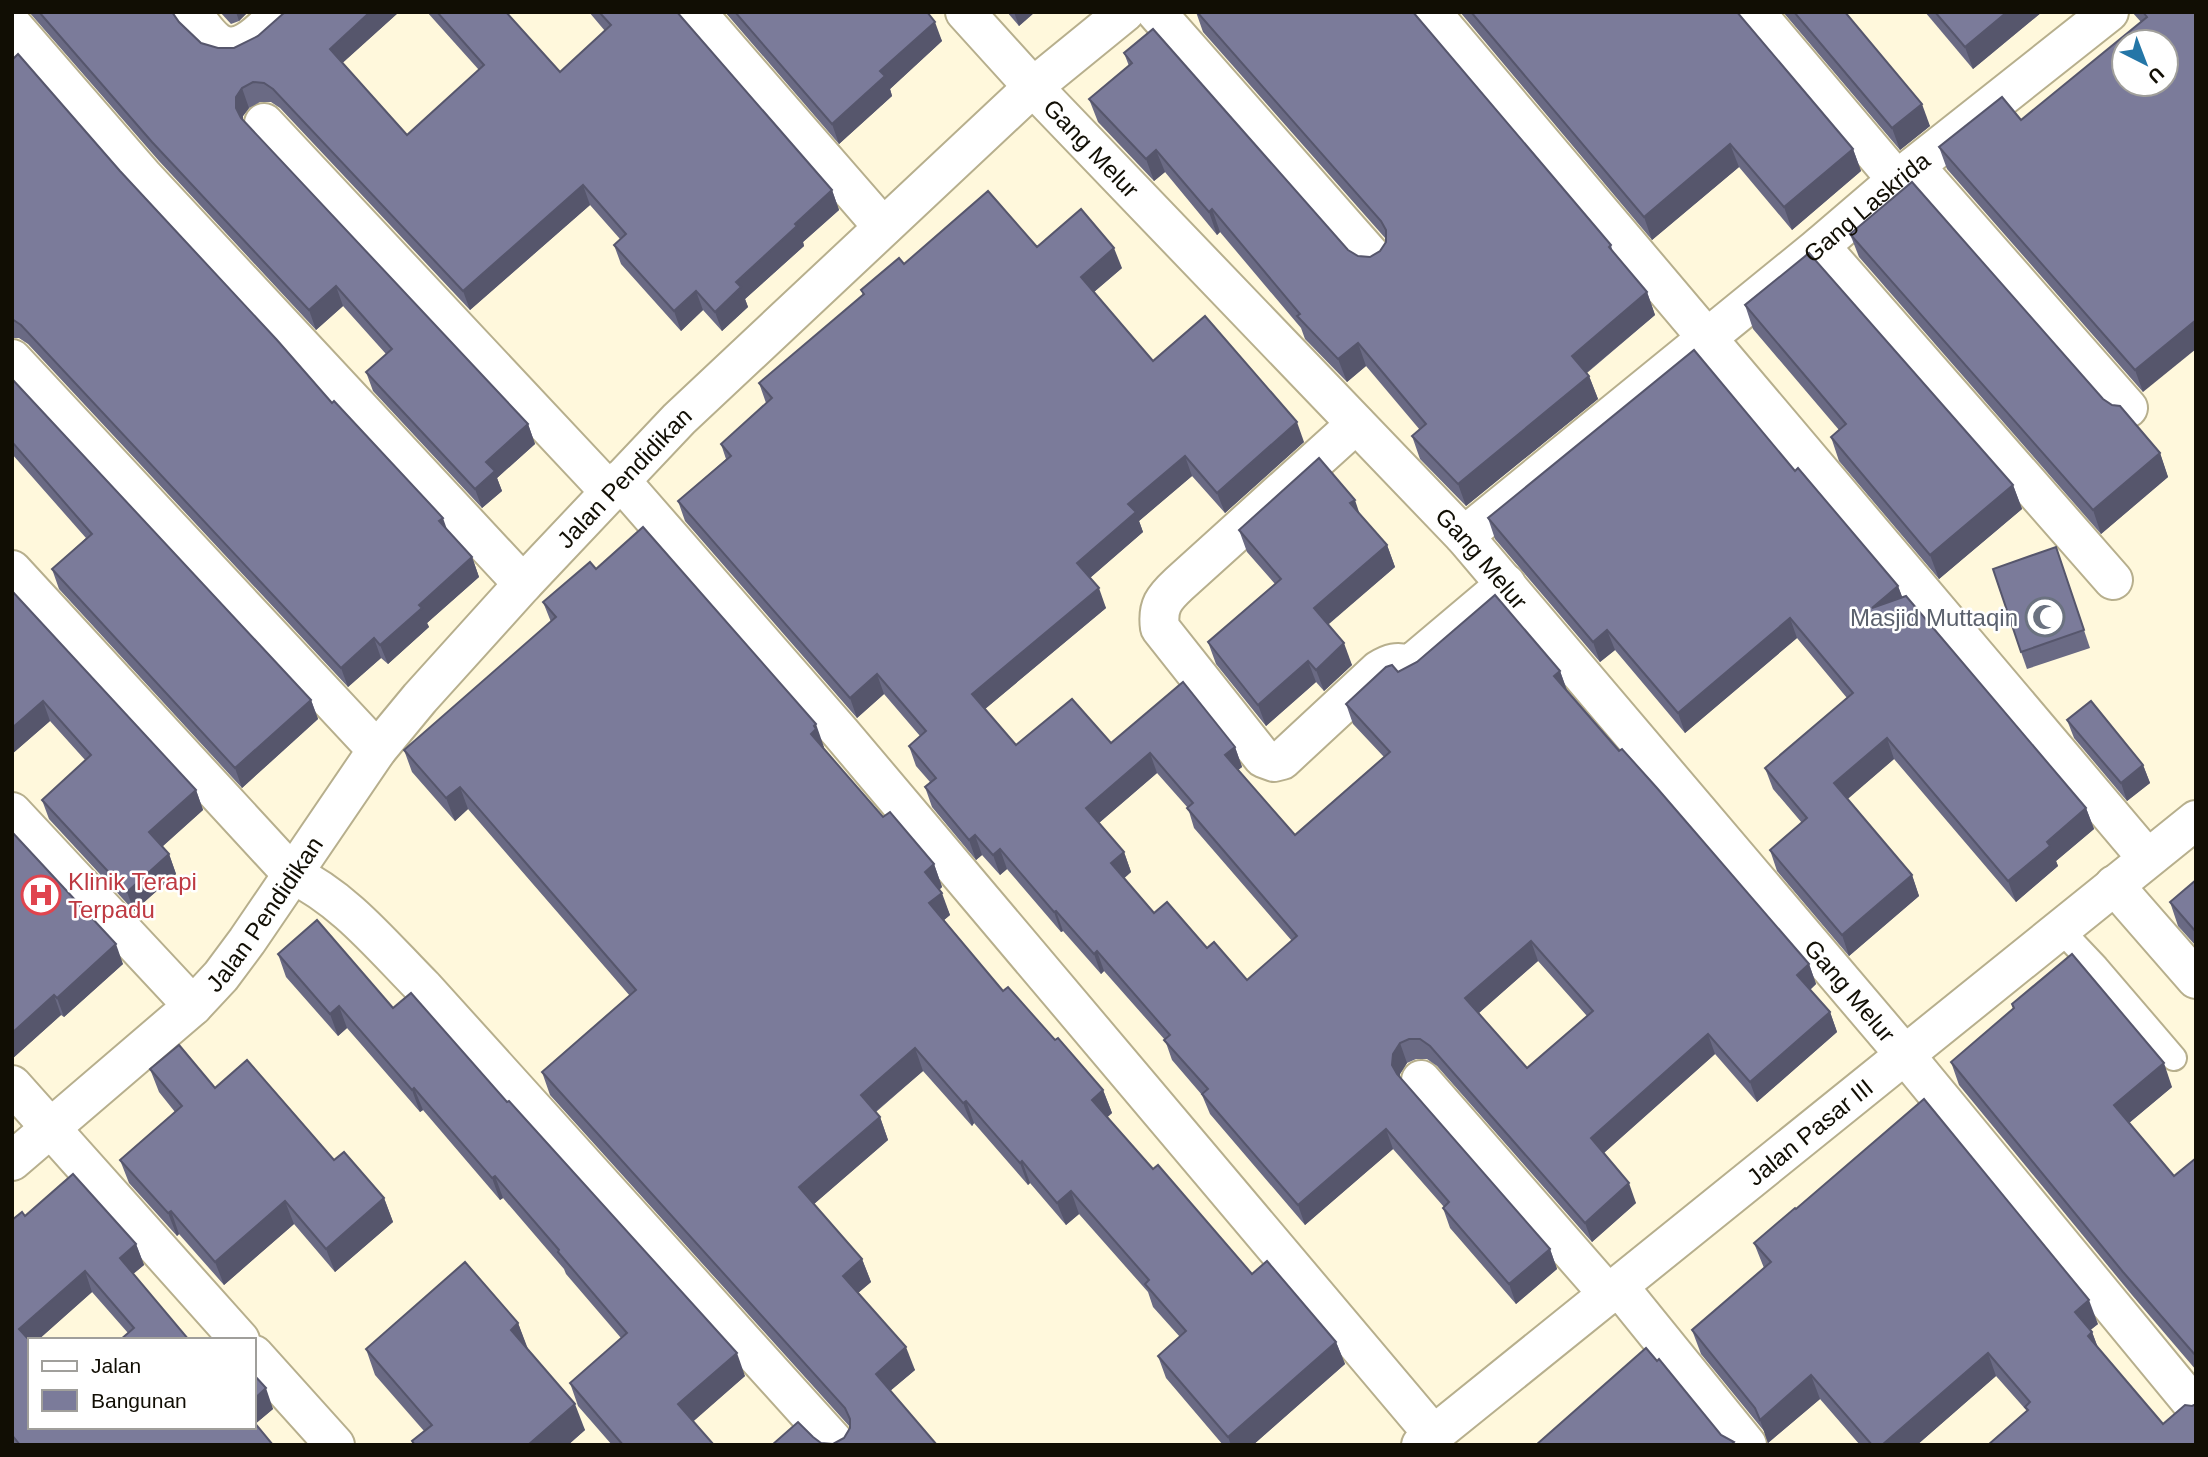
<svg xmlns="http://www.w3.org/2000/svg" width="2208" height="1457" font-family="Helvetica,sans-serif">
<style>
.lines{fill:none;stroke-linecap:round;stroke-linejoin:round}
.lane-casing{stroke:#b7af8d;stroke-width:28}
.street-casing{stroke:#b7af8d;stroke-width:42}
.secondary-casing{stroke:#b7af8d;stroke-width:42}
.lane{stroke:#fff;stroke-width:24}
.street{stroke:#fff;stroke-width:38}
.secondary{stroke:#fff;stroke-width:38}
.wall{fill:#6a6a84;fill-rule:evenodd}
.shaded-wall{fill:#56566c}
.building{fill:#7b7b9a;stroke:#56566c;stroke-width:2;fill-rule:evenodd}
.labels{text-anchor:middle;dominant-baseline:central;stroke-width:5;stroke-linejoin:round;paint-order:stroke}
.street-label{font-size:24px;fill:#110e04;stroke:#fff}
.worship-label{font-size:24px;fill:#5b616d;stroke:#fff;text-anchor:end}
.health-label{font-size:24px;fill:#be3a42;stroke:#fff;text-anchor:start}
</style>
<rect width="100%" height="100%" fill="#fff8dc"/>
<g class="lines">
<defs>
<path id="lane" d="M2060,929L2096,967L2174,1058"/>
<g id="street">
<path d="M191,12C199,21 207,35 217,42C241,58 264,27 281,12"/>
<path d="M696,12L883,227"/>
<path id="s1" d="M965,12L1033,87L1464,536L1905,1055L2196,1408"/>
<path d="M1156,12L1373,258"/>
<path d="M1431,12L2147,858"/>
<path d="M1755,12L1897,180"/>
<path d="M12,25L143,176L523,584"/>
<path d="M264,123L610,492"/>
<path d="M1915,166L2128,408"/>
<path d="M1820,246L2113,580"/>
<path d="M12,359L377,750"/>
<path d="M1356,424L1179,584C1164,598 1157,606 1160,628L1263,758L1274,762L1282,760L1379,670C1390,663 1397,661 1410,665L1506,584"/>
<path d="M620,480L841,733L1433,1434"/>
<path id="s2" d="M1464,536L1820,246L1897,180L2109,12"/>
<path d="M12,570L292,874C345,899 383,947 424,988L837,1445"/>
<path d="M12,812L193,1006"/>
<path d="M2114,885L2196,979"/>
<path d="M1421,1080L1609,1295"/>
<path d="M12,1085L240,1340"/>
<path id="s3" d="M12,1161L193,1006L221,976L247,941L377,750L420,698L523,584L679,419L1033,87L1125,12"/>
<path d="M1619,1287L1747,1445"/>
<path d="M254,1355L335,1445"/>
</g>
<g id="secondary">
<path id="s4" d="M1421,1445L2196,820"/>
</g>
</defs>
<use href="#lane" class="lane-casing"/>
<use href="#street" class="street-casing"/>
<use href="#secondary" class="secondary-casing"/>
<use href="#lane" class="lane"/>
<use href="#street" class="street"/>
<use href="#secondary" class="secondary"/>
</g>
<g class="wall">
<path d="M29,12H172L179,22L201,43L218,48H234L399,12L342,63L407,135L479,70L427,12H506L560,72L605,31L589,12H677L832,190L839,210L803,242L804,246L745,299L748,307L722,331L703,310L681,331L621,264L614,245L620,239L590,205L470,310L280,108L271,102H260L249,108L243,116V121L528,424L535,444L497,478L502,491L482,508L373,391L366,372L386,354L343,306L316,330L159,161Z"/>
<path d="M220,12H248L239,21L231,24Z"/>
<path d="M725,12H927L942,41L890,89L892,96L839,144Z"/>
<path d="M1007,12H1035L1019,26Z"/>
<path d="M1196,12H1413L1611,245L1613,253L1647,292L1655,315L1587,373L1589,376L1598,399L1466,506L1420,459L1412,436L1420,430L1366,366L1347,382L1305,339L1301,328L1220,232L1217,235L1165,172L1154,181L1098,122L1089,99L1129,66L1124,53L1348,250L1358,256L1370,257L1380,251L1386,242V239L1203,32Z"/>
<path d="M1460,12H1737L1853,149L1861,171L1792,230L1739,167L1652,240Z"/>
<path d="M1783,12H1846L1845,13L1930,126L1900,150Z"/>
<path d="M1925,12H2042L1973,69Z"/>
<path d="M2132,12H2196L2143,392L1947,169L1939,147L2021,120L2141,22Z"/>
<path d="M12,60L120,171L472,557L479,577L427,623L429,627L388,664L381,658L348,687L28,344L19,338H12Z"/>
<path d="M1850,234L2103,399L2160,453L2168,477L2101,534L1859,257Z"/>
<path d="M1037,247L1122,268L1094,292L1153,361L1304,442L1225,513L1192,476L1139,521L1143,532L1090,578L1106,608L985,709L1016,745L1111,743L1235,747L1242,767L1238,770L1295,835L1384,757L1353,724L1346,704L1398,672L1560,671L1567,690L1809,964L1816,984L1810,990L1830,1012L1837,1032L1757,1102L1715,1054L1604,1153L1636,1203L1592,1242L1437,1066L1427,1059H1416L1407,1063L1400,1074V1078L1550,1249L1557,1269L1516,1304L1450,1228L1443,1208L1444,1207L1393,1149L1305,1225L1210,1114L1202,1095L1172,1060L1165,1040L1104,971L1101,974L1063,931L1061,932L1007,869L1000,875L982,855L976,860L932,807L925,787L930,782L916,766L909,746L920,736L884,694L857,718L685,521L678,501L726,459L721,444L766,403L759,383L863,295L861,290L904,264ZM1157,773L1188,808L1194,828L1292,941L1247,980L1207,948L1154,913L1124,878L1131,872L1124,852L1099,823ZM1538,961L1587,1016L1527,1068L1479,1013Z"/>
<path d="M1745,305L2013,485L2022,509L1939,579L1839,461L1831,437L1839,430L1753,329Z"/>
<path d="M12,379L311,700L318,719L242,788L59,589L52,569L86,538L12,454Z"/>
<path d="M1795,471L1898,586L1902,597L2086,808L2094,829L2056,861L2058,866L2016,902L1894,759L1847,799L1912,875L1919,896L1849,956L1777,871L1770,850L1802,823L1773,789L1765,768L1847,698L1797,638L1685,733L1615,650L1600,662L1495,539L1488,518Z"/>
<path d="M1360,514L1387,545L1395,567L1328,624L1352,665L1324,691L1316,682L1266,726L1216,664L1208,642L1275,584L1247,552L1239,530Z"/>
<path d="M2062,565L2090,648L2027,669L2021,652Z"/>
<path d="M596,569L824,747L823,748L883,817L934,864L942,887L939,890L950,915L944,920L1003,991L1055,1040L1103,1090L1112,1113L1107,1117L1153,1169L1252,1274L1336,1342L1345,1364L1253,1445H1223L1166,1378L1158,1356L1180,1337L1153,1307L1148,1292L1079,1214L1066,1225L1030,1183L1028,1185L974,1123L972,1126L923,1071L876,1112L880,1117L888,1140L814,1204L862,1259L871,1282L858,1293L915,1370L890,1391L937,1445H772L813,1437L821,1443L833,1444L844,1438L850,1427L550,1095L542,1072L630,996L468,809L455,821L412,772L404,750L551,622L543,602Z"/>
<path d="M12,591L196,790L203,810L162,847L169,854L176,874L134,911L49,819L42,800L86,761L50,721L12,754Z"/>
<path d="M2067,720L2143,765L2150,783L2127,801L2074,738Z"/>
<path d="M12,832L123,964L64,1017L61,1015L12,1059Z"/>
<path d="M2196,880V946L2178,926L2170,902Z"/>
<path d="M278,954L393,1008L745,1376L693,1421L714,1445H612L578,1406L570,1383L621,1338L566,1274L564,1269L503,1198L500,1200L423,1110L420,1112L347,1028L338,1036L286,977Z"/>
<path d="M2012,1004L2172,1087L2129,1123L2174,1176L2196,1158V1370L2132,1295L1959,1085L1951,1062L2013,1009Z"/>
<path d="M150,1069L215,1088L334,1160L384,1198L393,1222L335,1272L294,1224L224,1285L179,1234L177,1236L129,1183L120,1160L175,1112L159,1092Z"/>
<path d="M1796,1209L2098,1324L2090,1330L2092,1332L2098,1348L2163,1424L2192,1406L2196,1445L2027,1411L1996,1376L1917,1445H1860L1820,1399L1768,1443L1764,1431L1701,1354L1692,1330L1764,1268L1754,1243Z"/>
<path d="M25,1216L136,1244L144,1265L133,1274L189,1340L128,1333L92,1292L38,1340H30V1427L254,1375L273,1409L255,1424L273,1445H12V1220Z"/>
<path d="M518,1323L527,1348L585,1430L568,1445H413L412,1441L424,1431L375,1375L366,1349Z"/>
</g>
<g class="shaded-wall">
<path d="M236,12H248L239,21Z"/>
<path d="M370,12H399L337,68L330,49Z"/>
<path d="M1014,12H1035L1019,26Z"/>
<path d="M2007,12H2042L1973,69L1965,47Z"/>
<path d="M935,22L942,41L890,89L892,96L839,144L832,124L880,71Z"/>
<path d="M242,88L249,108L243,116V127L236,108V97Z"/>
<path d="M1922,104L1930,126L1900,150L1892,128Z"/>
<path d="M1730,144L1739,167L1652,240L1644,217Z"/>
<path d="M1853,149L1861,171L1792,230L1784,207Z"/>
<path d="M1156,150L1165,172L1154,181L1146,159Z"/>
<path d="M583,185L590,205L470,310L463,291Z"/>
<path d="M832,190L839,210L803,242L804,246L745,299L748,307L722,331L715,312L736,282L795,224Z"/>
<path d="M1212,209L1220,232L1217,235L1209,212Z"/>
<path d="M1114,248L1122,268L1088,297L1081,277Z"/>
<path d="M336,286L343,306L316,330L309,310Z"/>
<path d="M696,291L703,310L681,331L674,311Z"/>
<path d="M1647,292L1655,315L1580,378L1572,356Z"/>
<path d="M2196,320V349L2143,392L2135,370Z"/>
<path d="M1358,343L1366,366L1347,382L1338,359Z"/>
<path d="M1589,376L1598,399L1466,506L1458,484Z"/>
<path d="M1297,422L1304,442L1225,513L1217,493Z"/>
<path d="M528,424L535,444L497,478L502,491L482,508L475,489L486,462Z"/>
<path d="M2160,453L2168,477L2101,534L2093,510Z"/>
<path d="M1185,456L1192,476L1139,521L1143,532L1084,583L1077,563L1128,504Z"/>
<path d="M2013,485L2022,509L1939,579L1930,555Z"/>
<path d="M1355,500L1362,521L1350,503Z"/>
<path d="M443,518L450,538L439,521Z"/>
<path d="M1387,545L1395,567L1322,630L1314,608Z"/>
<path d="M472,557L479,577L427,623L429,627L388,664L380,645L419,605Z"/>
<path d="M1898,586L1906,607L1872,608Z"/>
<path d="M1099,588L1106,608L979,714L972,694Z"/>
<path d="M1790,618L1797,638L1685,733L1678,713Z"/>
<path d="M1607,630L1615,650L1600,662L1593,642Z"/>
<path d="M374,638L381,658L348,687L341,668Z"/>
<path d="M1344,643L1352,665L1324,691L1316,670Z"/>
<path d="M1308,661L1316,682L1266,726L1258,705Z"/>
<path d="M1560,671L1567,691L1554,676Z"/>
<path d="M877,674L884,694L857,718L850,698Z"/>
<path d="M311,700L318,719L242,788L235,768Z"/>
<path d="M43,701L50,721L12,754V728Z"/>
<path d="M816,724L824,747L823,748L811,734L814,726Z"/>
<path d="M1887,738L1894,759L1842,804L1834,783Z"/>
<path d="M1235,747L1242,767L1233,774L1225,755Z"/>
<path d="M1150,753L1157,773L1093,828L1086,808Z"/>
<path d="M2143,765L2150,783L2127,801L2121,783Z"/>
<path d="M460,787L468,809L455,821L446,798Z"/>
<path d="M196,790L203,810L156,852L149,832Z"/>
<path d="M2086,808L2094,829L2056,861L2058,866L2016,902L2008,881L2047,842Z"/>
<path d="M975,835L982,855L976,860L969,840Z"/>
<path d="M1000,849L1007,869L1000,875L993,855Z"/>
<path d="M1124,852L1131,872L1119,883L1111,863Z"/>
<path d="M169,854L176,874L134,911L127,892Z"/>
<path d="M934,864L942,887L933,895L925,872Z"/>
<path d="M1912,875L1919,896L1849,956L1842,935Z"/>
<path d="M942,893L950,915L937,926L929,903Z"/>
<path d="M1056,911L1063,931L1061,932L1054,912Z"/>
<path d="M1531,941L1538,961L1473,1018L1465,998Z"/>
<path d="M116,944L123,964L64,1017L57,998Z"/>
<path d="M1097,951L1104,971L1101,974L1094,954Z"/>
<path d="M1809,964L1816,984L1804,995L1797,975Z"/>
<path d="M54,995L61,1015L12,1059V1033Z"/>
<path d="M339,1006L347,1028L338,1036L330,1014Z"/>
<path d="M1830,1012L1837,1032L1757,1102L1750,1082Z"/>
<path d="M1708,1034L1715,1054L1598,1158L1591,1138Z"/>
<path d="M1400,1043L1407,1063L1400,1074V1085L1392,1065L1393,1054Z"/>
<path d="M915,1048L923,1071L869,1117L861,1095Z"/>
<path d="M2164,1063L2172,1087L2123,1128L2114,1105Z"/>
<path d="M414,1088L423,1110L420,1112L412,1090Z"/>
<path d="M1103,1090L1112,1113L1101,1123L1092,1100Z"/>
<path d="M966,1101L974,1123L972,1126L963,1103Z"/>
<path d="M880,1117L888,1140L807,1210L799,1187Z"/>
<path d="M1386,1129L1393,1149L1305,1225L1298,1205Z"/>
<path d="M1022,1161L1030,1183L1028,1185L1020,1163Z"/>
<path d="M495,1176L503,1198L500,1200L492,1178Z"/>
<path d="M1629,1183L1636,1203L1592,1242L1585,1223Z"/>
<path d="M1071,1191L1079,1214L1066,1225L1057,1203Z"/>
<path d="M384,1198L393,1222L335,1272L326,1249Z"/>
<path d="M285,1201L294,1224L224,1285L215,1262Z"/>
<path d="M171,1211L179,1234L177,1236L168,1213Z"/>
<path d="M136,1244L144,1265L127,1279L120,1258Z"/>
<path d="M1550,1249L1557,1269L1516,1304L1509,1284Z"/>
<path d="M862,1259L871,1282L852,1298L843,1276Z"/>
<path d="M85,1271L92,1292L38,1340H30V1347L19,1329Z"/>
<path d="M2089,1300L2098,1324L2083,1336L2075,1312Z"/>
<path d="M518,1323L528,1349L511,1330Z"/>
<path d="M2092,1332L2101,1356L2088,1336Z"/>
<path d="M1336,1342L1345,1364L1253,1445H1231L1228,1437Z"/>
<path d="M906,1347L915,1370L884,1396L876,1374Z"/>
<path d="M737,1353L745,1376L687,1427L678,1404Z"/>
<path d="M1988,1353L1996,1376L1917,1445H1882Z"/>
<path d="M1811,1375L1820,1399L1768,1443L1760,1420Z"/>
<path d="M266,1388L273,1409L254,1425V1399Z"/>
<path d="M575,1404L585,1430L568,1445H528Z"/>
</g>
<g class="building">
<path d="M39,12H172L179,22L201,43L218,48H234L258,36L285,12H370L330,49L407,135L484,65L437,12H506L560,72L611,25L599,12H677L832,190L795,224L797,226L736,282L741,287L715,312L696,291L674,311L614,245L626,234L583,185L463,291L273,89L264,83L253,82L242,88L236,97V108L241,118L528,424L486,462L495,471L475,489L366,372L392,349L336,286L309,310L152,142Z"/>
<path d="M735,12H927L935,22L880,71L885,76L832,124Z"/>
<path d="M1197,12H1413L1611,245L1609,247L1647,292L1572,356L1589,376L1458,484L1412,436L1426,424L1358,343L1338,359L1297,316L1300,314L1212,209L1209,212L1156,150L1146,159L1089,99L1132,63L1124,53L1153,29L1348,250L1358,256L1370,257L1380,251L1386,242V230L1381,221Z"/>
<path d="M1471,12H1737L1853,149L1784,207L1730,144L1644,217Z"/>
<path d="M1794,12H1845L1922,104L1892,128Z"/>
<path d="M1935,12H2007L1965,47Z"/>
<path d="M2143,12H2196V320L2135,370L1939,147L2002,97L2021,120L2147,17ZM2124,42H2166V84H2124Z"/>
<path d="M18,54L120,171L277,340L332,403L334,401L443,518L439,521L472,557L419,605L422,608L380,645L374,638L341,668L21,325L12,319V60Z"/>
<path d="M1912,182L2103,399L2112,405L2120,406L2160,453L2093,510L1850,234Z"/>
<path d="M988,191L1037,247L1081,209L1114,248L1081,277L1153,361L1205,316L1297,422L1217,493L1185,456L1128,504L1136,512L1077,563L1099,588L972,694L1016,745L1072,699L1111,743L1183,682L1235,747L1225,755L1295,835L1390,752L1346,704L1386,667L1392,665L1398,672L1417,662L1495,595L1560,671L1554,676L1619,751L1622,749L1657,788L1809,964L1797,975L1830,1012L1750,1082L1708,1034L1591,1138L1629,1183L1585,1223L1430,1046L1420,1039H1409L1400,1043L1393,1054L1392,1065L1397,1074L1550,1249L1509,1284L1443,1208L1449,1202L1386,1129L1298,1205L1202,1094L1208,1089L1164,1040L1170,1035L1097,951L1094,954L1056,911L1054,912L1000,849L993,855L975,835L969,840L925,787L936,778L909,746L926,731L877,674L850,698L678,501L731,456L721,444L772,398L759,383L864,294L861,290L899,258L904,264ZM1150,753L1193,803L1187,808L1297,936L1247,980L1214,942L1207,948L1167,902L1154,913L1111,863L1124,852L1086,808ZM1531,941L1593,1011L1527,1068L1465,998Z"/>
<path d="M1809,253L2013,485L1930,555L1831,437L1846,424L1745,305Z"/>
<path d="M1694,350L1795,471L1798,468L1898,586L1872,608L1906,596L2086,808L2047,842L2050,846L2008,881L1887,738L1834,783L1912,875L1842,935L1770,850L1807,818L1765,768L1853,693L1790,618L1678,713L1607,630L1593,642L1488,518Z"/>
<path d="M12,379L311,700L235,768L52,569L92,534L12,442Z"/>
<path d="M1319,458L1355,500L1350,503L1387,545L1314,608L1344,643L1316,670L1308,661L1258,705L1208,642L1281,579L1239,530Z"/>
<path d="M643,527L816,724L814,726L816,729L811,734L883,817L890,812L934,864L925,872L942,893L929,903L1003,991L1008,987L1055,1040L1058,1038L1103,1090L1092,1100L1153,1169L1158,1165L1252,1274L1267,1261L1336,1342L1228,1437L1158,1356L1186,1331L1145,1284L1149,1280L1071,1191L1057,1203L1022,1161L1020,1163L966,1101L963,1103L915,1048L861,1095L880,1117L799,1187L862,1259L843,1276L906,1347L876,1374L937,1445H772L798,1422L813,1437L821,1443L833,1444L844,1438L850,1428V1419L845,1408L542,1072L636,990L460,787L446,798L404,750L556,617L543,602L590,562L596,569Z"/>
<path d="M2056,547L2084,630L2021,652L1993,569Z"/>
<path d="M12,591L196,790L149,832L169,854L127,892L42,800L91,755L43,701L12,728Z"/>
<path d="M2091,701L2143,765L2121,783L2067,720Z"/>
<path d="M12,832L116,944L57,998L54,995L12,1033Z"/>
<path d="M2196,880V932L2170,902Z"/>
<path d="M317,920L393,1008L411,993L507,1102L509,1101L737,1353L678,1404L714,1445H623L570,1383L627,1333L558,1252L559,1250L495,1176L492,1178L414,1088L412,1090L339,1006L330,1014L278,954Z"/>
<path d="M2072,954L2164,1063L2114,1105L2174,1176L2196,1158V1356L2123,1272L1951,1062L2014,1008L2012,1004Z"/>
<path d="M179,1045L215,1088L247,1060L334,1160L344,1152L384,1198L326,1249L285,1201L215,1262L171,1211L168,1213L120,1160L182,1106L150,1069Z"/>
<path d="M1924,1099L2089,1300L2075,1312L2092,1332L2088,1336L2163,1424L2185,1405L2192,1406L2196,1404V1445H1988L2028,1410L2025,1407L2030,1402L1988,1353L1882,1445H1872L1811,1375L1760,1420L1755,1408L1692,1330L1771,1262L1754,1243L1795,1208L1796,1209Z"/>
<path d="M73,1174L136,1244L120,1258L189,1340H120L134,1328L85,1271L19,1329L30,1341V1427H254V1422L273,1445H20L12,1435V1220L22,1212L25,1216Z"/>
<path d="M465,1262L518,1323L511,1330L575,1404L528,1445H415L412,1441L432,1425L366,1349Z"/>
<path d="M1646,1348L1657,1361L1659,1359L1721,1435L1734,1442L1731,1445H1536Z"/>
<path d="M254,1375L266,1388L254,1399Z"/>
</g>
<defs>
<symbol id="mosque-ring" viewBox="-11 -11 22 22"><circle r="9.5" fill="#fff" stroke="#6b7280" stroke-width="1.5"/><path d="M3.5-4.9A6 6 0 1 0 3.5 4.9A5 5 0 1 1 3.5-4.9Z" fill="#6b7280"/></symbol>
<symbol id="hospital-ring" viewBox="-11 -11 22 22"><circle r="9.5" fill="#fff" stroke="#e0444e" stroke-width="1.5"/><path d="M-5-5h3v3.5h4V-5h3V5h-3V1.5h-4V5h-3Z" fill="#e0444e"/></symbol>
</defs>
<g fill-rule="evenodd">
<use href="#mosque-ring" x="2023" y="595" width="44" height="44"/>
<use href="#hospital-ring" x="19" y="873" width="44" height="44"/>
</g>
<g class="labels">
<g class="street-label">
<text stroke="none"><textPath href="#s1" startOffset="186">Gang Melur</textPath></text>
<text stroke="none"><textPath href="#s2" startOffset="520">Gang Laskrida</textPath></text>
<text stroke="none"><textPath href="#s3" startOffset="922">Jalan Pendidikan</textPath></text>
<text stroke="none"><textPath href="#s1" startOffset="752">Gang Melur</textPath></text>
<text stroke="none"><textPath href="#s3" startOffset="355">Jalan Pendidikan</textPath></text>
<text stroke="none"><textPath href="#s1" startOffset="1320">Gang Melur</textPath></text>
<text stroke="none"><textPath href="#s4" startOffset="499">Jalan Pasar III</textPath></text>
</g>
<g class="worship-label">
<text x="2018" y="617">Masjid Muttaqin</text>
</g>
<g class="health-label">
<text x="68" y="881">Klinik Terapi<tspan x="68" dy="28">Terpadu</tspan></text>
</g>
</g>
<rect width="2208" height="1457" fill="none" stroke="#110e04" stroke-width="28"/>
<rect x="28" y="1338" width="228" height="91" fill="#ffffff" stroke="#a09f9b" stroke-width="2"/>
<rect x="42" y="1361" width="35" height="10" fill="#ffffff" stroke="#a09f9b" stroke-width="2"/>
<text x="91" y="1373" font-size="21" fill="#110e04">Jalan</text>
<rect x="42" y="1390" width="35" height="21" fill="#7b7b9a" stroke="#a09f9b" stroke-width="2"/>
<text x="91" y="1408" font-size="21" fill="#110e04">Bangunan</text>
<g transform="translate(2145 63) rotate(138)"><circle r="33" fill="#ffffff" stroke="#a09f9b" stroke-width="2"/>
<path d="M0-5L12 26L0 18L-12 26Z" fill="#2476a7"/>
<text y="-10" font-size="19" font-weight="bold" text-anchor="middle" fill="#110e04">U</text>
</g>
</svg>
